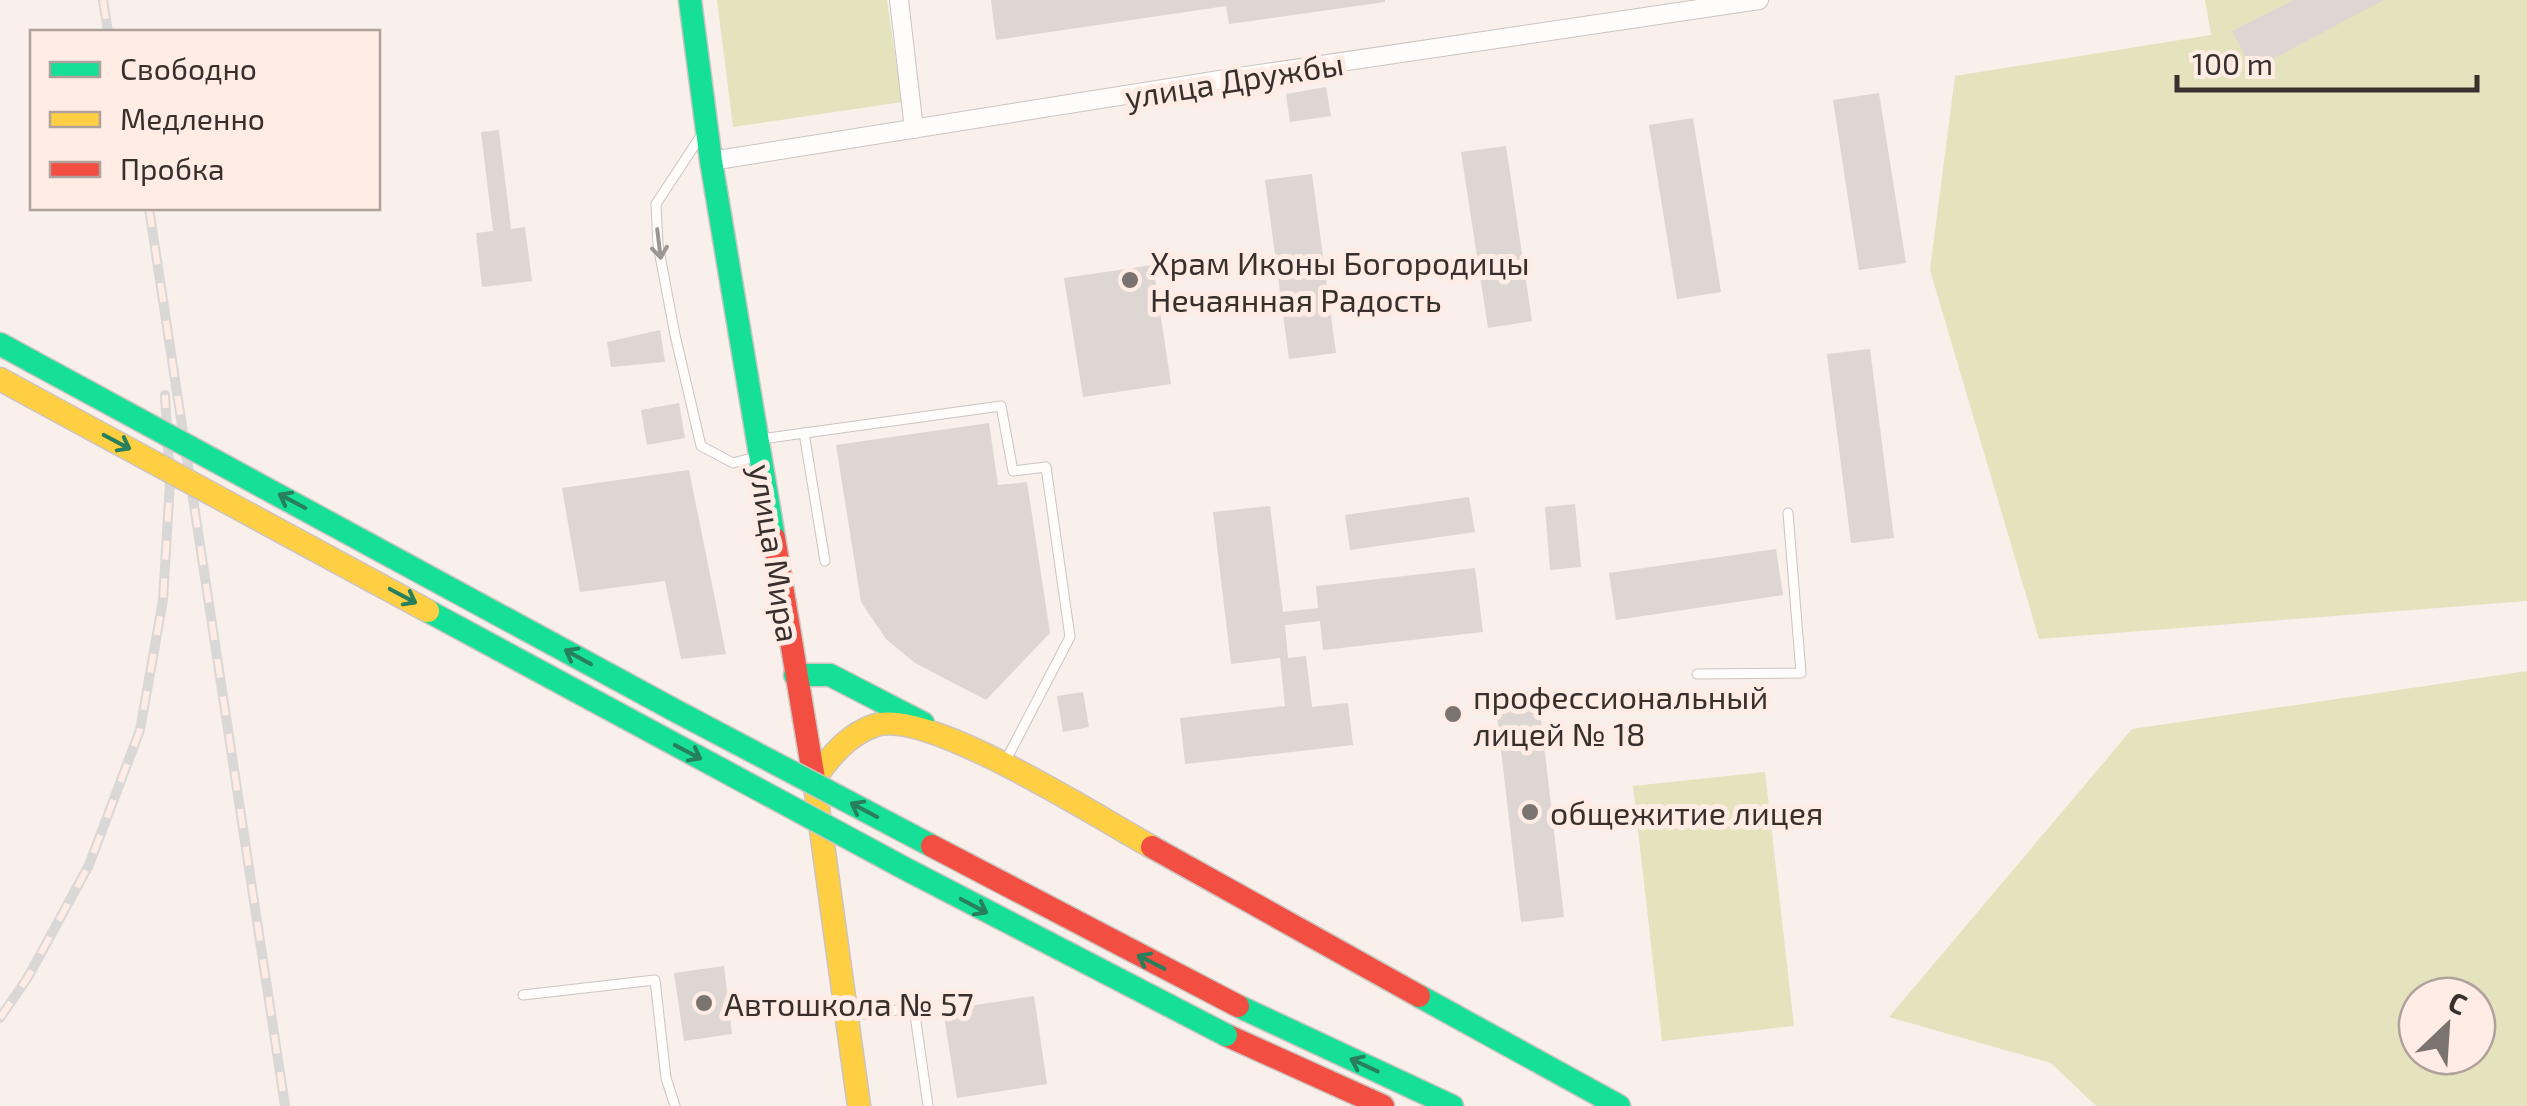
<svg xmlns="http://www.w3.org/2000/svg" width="2527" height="1106" font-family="'Exo 2',sans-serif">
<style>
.green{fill:#e5e2be;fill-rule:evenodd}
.building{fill:#ddd6d2}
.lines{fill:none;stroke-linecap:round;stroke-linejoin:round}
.lane-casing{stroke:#cbc4c0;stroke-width:11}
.street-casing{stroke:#cbc4c0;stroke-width:20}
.fast-casing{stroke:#cbc4c0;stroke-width:25}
.slow-casing{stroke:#cbc4c0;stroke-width:25}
.jam-casing{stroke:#cbc4c0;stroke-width:25}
.lane{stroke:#fefdfc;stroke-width:9}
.street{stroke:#fefdfc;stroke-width:18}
.fast{stroke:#16e098;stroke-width:22}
.slow{stroke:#ffcf43;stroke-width:22}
.jam{stroke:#f24e42;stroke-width:22}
.rail-casing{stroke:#dad8d7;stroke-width:10}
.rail{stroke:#ffede5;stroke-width:6;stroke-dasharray:19;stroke-linecap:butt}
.fast-bridge-casing{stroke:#cbc4c0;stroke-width:25;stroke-linecap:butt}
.slow-bridge-casing{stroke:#cbc4c0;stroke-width:25;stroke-linecap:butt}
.jam-bridge-casing{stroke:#cbc4c0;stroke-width:25;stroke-linecap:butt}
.fast-bridge{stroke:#16e098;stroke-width:22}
.slow-bridge{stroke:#ffcf43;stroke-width:22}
.jam-bridge{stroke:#f24e42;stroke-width:22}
.oneway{stroke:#9a9694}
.oneway2{stroke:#287f5d}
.poi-dot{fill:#7b7370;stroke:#ffede5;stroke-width:4}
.labels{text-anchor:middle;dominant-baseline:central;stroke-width:10;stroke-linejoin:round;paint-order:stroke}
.street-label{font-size:32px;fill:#37302d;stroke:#ffede5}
.poi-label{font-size:32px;fill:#37302d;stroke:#ffede5;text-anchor:start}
</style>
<rect width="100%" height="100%" fill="#f9efeb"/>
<g class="green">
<path d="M717,0H887L902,102L733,127Z"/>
<path d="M2205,0H2527V601L2039,639L1930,270L1955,76L2211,35Z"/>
<path d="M2527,671V1106H2096L2051,1063L1889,1017L2132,729ZM2477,996V1056H2417V996Z"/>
<path d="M1765,772L1794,1026L1662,1041L1633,786Z"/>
</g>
<g class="building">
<path d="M991,0H1385V2L1229,24L1226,6L996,40Z"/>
<path d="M2294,0H2384L2252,70L2232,31Z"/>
<path d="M1326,87L1331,116L1290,122L1286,94Z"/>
<path d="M1879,93L1906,263L1859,270L1833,100Z"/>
<path d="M1693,118L1721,292L1677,299L1649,125Z"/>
<path d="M499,130L511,229L525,227L532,281L482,287L476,233L493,231L481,132Z"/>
<path d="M1506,146L1532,321L1488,328L1461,152Z"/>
<path d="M1312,174L1336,353L1289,359L1265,180Z"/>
<path d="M1153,265L1171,384L1083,397L1064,278Z"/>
<path d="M660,330L665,362L611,367L607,342Z"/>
<path d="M1870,349L1894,538L1851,543L1827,354Z"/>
<path d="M679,403L685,438L647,445L641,410Z"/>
<path d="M989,423L998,485L1027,482L1050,633L986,700L915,663L886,639L861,602L836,445Z"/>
<path d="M689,470L726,654L681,659L665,581L580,592L562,488Z"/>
<path d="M1469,497L1475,532L1350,550L1345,515Z"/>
<path d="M1575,504L1581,567L1550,570L1545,507Z"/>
<path d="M1270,506L1283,612L1318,608L1316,586L1475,568L1483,632L1323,650L1320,621L1285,625L1288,658L1306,656L1312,707L1348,703L1353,745L1185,764L1180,718L1285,706L1280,658L1231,664L1213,512Z"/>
<path d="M1776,549L1783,595L1616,620L1609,573Z"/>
<path d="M1083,692L1089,727L1063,732L1057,696Z"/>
<path d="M1539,702L1564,917L1521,922L1496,707Z"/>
<path d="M724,966L732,1034L684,1041L674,973Z"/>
<path d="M1034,996L1047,1084L957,1098L943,1010Z"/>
</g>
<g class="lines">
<defs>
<g id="lane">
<path d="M702,134L656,204L658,245L675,335L701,446L733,463L759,456"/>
<path d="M804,433L825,561"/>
<path d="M761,439L1001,406L1013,471L1046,467L1070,637L1005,762"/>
<path d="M1697,674L1801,673L1788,513"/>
<path d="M523,995L655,980L666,1078L675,1106"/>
<path d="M849,1016L914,1008L928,1106"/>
</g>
<g id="street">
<path d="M899,0L914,129"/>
<path d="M711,161L1226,79L1759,0"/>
</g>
<g id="fast">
<path d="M690,0L711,161L774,538"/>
<path d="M0,344L33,362"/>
<path d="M795,675H830L923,723"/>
<path d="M1419,996L1619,1106"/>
<path d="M1238,1006L1452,1106"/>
</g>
<g id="slow">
<path d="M0,379L31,396"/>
<path d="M859,1106L814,779C831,756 848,734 876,725C930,709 1099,818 1152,847"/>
</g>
<g id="jam">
<path d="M774,538L814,779"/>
<path d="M1152,847L1419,996"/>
<path d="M1226,1035L1383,1106"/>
</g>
</defs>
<use href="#lane" class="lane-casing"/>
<use href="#street" class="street-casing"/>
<use href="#fast" class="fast-casing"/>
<use href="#slow" class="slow-casing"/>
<use href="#jam" class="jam-casing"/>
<use href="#lane" class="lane"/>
<use href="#street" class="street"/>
<use href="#fast" class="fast"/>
<use href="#slow" class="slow"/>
<use href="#jam" class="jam"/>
<defs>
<g id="rail">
<path d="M103,0L108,32"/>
<path d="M149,208L285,1106"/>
<path d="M0,1018L28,977L89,865L140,730L163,600L170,482L165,395"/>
</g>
</defs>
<use href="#rail" class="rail-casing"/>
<use href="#rail" class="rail"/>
<defs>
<g id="fast-bridge">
<path d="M33,362L676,711L932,846"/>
<path d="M428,611L904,868L1226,1035"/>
</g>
<path id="slow-bridge" d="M31,396L428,611"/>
<path id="jam-bridge" d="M932,846L1238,1006"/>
</defs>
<use href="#fast-bridge" class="fast-bridge-casing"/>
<use href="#slow-bridge" class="slow-bridge-casing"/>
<use href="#jam-bridge" class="jam-bridge-casing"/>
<use href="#fast-bridge" class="fast-bridge"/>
<use href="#slow-bridge" class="slow-bridge"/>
<use href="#jam-bridge" class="jam-bridge"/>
</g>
<defs><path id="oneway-shaft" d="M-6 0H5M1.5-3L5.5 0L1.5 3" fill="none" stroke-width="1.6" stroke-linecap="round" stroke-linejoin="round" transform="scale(2.5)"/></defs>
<use class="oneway" href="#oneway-shaft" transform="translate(659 244) rotate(83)"/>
<g class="oneway2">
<use href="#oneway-shaft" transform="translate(117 442) rotate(28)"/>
<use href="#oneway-shaft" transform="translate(292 501) rotate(-152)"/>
<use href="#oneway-shaft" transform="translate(403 596) rotate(28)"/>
<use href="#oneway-shaft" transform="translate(578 657) rotate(-151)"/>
<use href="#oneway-shaft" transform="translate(688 752) rotate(28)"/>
<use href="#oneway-shaft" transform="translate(864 810) rotate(-152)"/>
<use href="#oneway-shaft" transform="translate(974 906) rotate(28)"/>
<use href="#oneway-shaft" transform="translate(1151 962) rotate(-153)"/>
<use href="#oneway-shaft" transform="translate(1364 1065) rotate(-155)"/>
</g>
<g class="poi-dot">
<circle cx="1130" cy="280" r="10"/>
<circle cx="1453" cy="714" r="10"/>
<circle cx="1530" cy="812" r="10"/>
<circle cx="704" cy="1003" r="10"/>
</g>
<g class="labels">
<g class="street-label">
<text transform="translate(1234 79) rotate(-9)">улица Дружбы</text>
<text transform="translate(776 553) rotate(81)">улица Мира</text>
</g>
<g class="poi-label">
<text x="1150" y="262">Храм Иконы Богородицы<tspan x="1150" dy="37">Нечаянная Радость</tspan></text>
<text x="1473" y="696">профессиональный<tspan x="1473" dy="37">лицей № 18</tspan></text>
<text x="1550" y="812">общежитие лицея</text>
<text x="724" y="1003">Автошкола № 57</text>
</g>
</g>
<rect x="30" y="30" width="350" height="180" fill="#ffede5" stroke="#afa19b" stroke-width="2.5"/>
<rect x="50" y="62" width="50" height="15" fill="#16e098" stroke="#afa19b" stroke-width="2.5"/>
<text x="120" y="80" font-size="30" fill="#37302d">Свободно</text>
<rect x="50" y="112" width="50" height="15" fill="#ffcf43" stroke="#afa19b" stroke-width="2.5"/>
<text x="120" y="130" font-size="30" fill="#37302d">Медленно</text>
<rect x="50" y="162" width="50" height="15" fill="#f24e42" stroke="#afa19b" stroke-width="2.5"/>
<text x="120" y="180" font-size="30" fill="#37302d">Пробка</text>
<g transform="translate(2447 1026) rotate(25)"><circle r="48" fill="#ffede5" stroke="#afa19b" stroke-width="2.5"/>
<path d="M0-8L18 38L0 25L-18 38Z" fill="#7b7370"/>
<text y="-15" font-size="28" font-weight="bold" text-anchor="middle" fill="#37302d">С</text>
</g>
<path d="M2177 75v15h300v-15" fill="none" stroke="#37302d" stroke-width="5"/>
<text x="2192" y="75" font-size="30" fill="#37302d" stroke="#ffede5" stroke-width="8" paint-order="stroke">100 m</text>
</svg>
